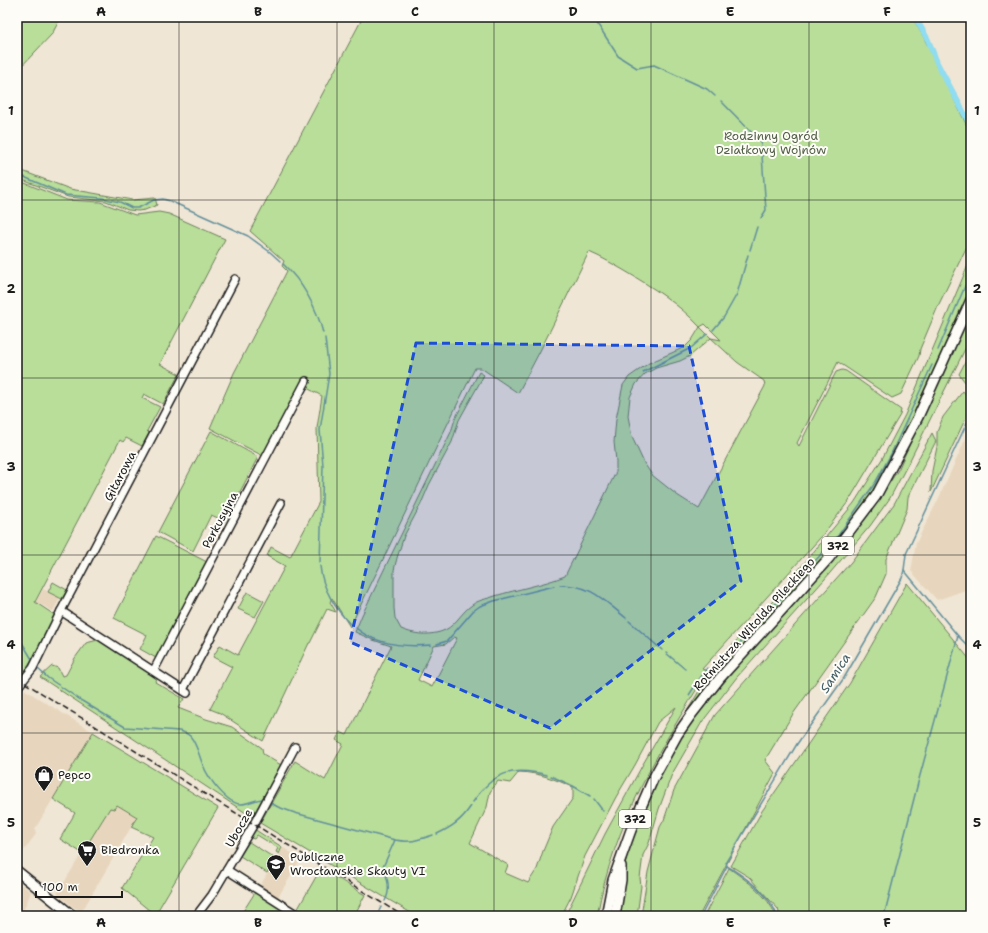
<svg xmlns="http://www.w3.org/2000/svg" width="988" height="933" font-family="'Shantell Sans',sans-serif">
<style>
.built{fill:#e7d6bd}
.green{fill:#b8de99;stroke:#6a7d5a;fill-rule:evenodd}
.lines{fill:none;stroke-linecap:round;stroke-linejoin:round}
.stream{stroke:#628f9b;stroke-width:1.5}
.canal{stroke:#90dcf0;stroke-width:6}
.minor-casing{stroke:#1c1c1c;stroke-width:10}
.major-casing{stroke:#1c1c1c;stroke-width:12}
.minor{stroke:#fdfcf7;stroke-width:7}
.major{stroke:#fdfcf7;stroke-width:9}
.rail{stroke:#1c1c1c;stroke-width:1.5;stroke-dasharray:6 3;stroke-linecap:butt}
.marked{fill:#1d4ed8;fill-opacity:0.2;stroke:#1d4ed8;stroke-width:3;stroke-dasharray:8 5;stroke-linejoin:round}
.grid{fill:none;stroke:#1c1c1c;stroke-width:1;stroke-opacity:0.55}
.labels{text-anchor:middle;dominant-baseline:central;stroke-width:4;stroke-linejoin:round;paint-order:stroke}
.shield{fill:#fdfcf7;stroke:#605f5e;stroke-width:1}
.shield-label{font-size:11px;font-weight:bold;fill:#1c1c1c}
.park-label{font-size:12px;fill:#536048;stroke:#fdfcf7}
.street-label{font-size:12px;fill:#1c1c1c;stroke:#fdfcf7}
.poi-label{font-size:12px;fill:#1c1c1c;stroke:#fdfcf7;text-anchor:start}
.water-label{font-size:13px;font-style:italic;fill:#455f66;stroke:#fdfcf7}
.neatline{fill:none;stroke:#1c1c1c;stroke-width:1.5}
.grid-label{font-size:13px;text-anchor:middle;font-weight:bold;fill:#1c1c1c}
</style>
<rect width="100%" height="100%" fill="#f0e6d5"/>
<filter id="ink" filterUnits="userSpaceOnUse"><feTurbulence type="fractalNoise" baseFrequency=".025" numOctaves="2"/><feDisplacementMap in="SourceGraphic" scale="8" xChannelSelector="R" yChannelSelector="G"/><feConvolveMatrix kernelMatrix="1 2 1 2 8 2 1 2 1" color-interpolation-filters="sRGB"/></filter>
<g filter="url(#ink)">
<g class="built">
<path d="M971,427V588L937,600L911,571L916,543L937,502Z"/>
<path d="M43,589L60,598L53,611L36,602Z"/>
<path d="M22,688L93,732L35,829L36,834L17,860V697Z"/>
<path d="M117,805L137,817L81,913L57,894L82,853L110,808Z"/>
<path d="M282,847L301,859L277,899L259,888Z"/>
<path d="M17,881L31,892L21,916H17Z"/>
</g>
<g class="green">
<path d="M17,17H61L52,34L17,71Z"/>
<path d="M363,17H912L923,36L971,134V238L939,304L920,349L919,356L901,394L892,398L838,362L797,443L799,446L836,372L842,370L846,371L901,410L900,415L848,502L821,537L702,669L708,671C659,750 614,823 597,916H565L605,834L643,764L676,707L658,722L635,765L616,797L585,856L571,897L561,916H416L260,823L295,761L325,780L343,744L336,740L340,732L347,735L391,646L373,640L355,632L362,615L451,432L455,419L479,372L484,375L459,420L452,442L429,485L421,504L404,536L397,558L394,570V608L395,618L401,629C413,634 426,636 440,632C455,628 460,613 472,605C478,600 487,599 495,596C518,589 542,585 565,576L616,472V461L614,442L616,419L623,385L629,377L649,363L685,347L692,340L700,327C679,304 652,287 625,271C613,264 601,257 589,252L540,351L518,393L481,368H475C432,454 393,541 350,627L332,598L330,602L336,612L327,609L310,643H309L263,741L220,713L210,709L232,667L213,657L220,645L238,655L285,566L267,556L271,547L290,557L319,502L317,428L322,396L305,387L263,456L210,428L234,373L287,271L282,266L284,261L250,231ZM705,324L721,340L711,338L700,327ZM711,338L737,362L764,381L765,386L699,509L677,495L652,475L644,463L632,437L628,416L630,397L636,384L645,374L656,368L680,361L690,356ZM454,637L457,638L432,687L418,680L434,646L446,644ZM519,772C540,773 554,779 573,787V798L553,827L543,851L537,869L528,883L505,873L508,865L470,843L487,807L490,792L498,781L510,783Z"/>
<path d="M17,169L70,189L132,200L155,198L157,205L145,210L138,211L128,210L106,201L68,197L17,178Z"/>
<path d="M17,180L67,200L100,202L135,215L159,212L169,214L225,239L160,364L179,374L163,404L144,394L142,398L160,407L147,431L149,433L142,446L126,438L123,442L120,440L35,602L56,616L34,657L24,673L17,669Z"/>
<path d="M971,258V289L923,397L896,452L860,511L826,556L678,726L716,663L772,602L854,503L882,459L905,415Z"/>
<path d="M971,310V337L911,458L890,498L870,526L824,580L737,677L702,722L672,774L659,809L649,843L643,855L640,878L641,886L637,916H619L623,896L625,864L631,839L644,806L672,752L697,714L762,638L829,565L866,518L898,470Z"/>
<path d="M971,351V380L968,386L959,374Z"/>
<path d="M963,391L971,400V407L931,492L932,471L937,447V432L943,417Z"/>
<path d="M211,431L258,457L225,521L211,515L193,551L158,532Z"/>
<path d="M932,433L936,441L908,497L907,509L886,559V574L876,597L793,714L765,760L775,773L699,916H641L648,872L660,827L664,820L674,790L715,715L851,562L894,504Z"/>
<path d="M156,536L207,562L156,658L140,649L147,635L114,618Z"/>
<path d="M53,582L67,590L62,599L48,592Z"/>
<path d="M907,583L971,661V916H780L778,909L749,877L731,866L762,811L850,683Z"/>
<path d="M247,592L264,601L255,617L238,609Z"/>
<path d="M98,640L158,678L155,682L184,699L178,708L206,719L232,727L262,748L263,754L281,765L252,817L40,677L52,666L58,668L62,676L66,675L75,658L86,643Z"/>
<path d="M93,732L218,808L155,915L122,888L153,837L131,827L137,817L117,805L114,809L110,808L82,853L60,839L75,813L53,799Z"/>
<path d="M254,829L282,847L279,854L276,852L278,848L257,835L254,839L251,838L250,836Z"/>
<path d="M249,842L276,859L267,873L240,856Z"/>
<path d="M321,868L365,895L354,916H303L296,912Z"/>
<path d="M729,868C747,881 768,895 776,916H704Z"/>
<path d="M256,891L295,916H240Z"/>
</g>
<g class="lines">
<g class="stream">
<path d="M593,17L618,56L637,68L654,65L707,89L715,96"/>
<path d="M721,101L761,142L766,210L761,218"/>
<path d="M17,174L66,195L102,198L120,202L132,208H138L154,200L163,199L170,201L248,236L270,252L280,261"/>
<path d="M750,250L757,227"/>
<path d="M283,264C302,281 317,308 323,333"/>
<path d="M713,330L724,317L737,294L748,255"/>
<path d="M938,350L971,272"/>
<path d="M643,372L691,348L707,334"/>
<path d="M320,562L323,466L320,430L329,374L325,338"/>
<path d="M320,566C322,588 336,610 351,625"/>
<path d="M904,570L958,636L971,649"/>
<path d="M560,585C592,585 602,599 626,618"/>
<path d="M629,621L662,650"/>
<path d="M356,628C376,645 406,647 431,645"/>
<path d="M17,634L33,661"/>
<path d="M437,644L447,641L473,611L480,606L494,601L554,586"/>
<path d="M666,653L685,669"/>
<path d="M38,669L48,678L82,701L125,727L179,731C183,732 187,733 190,736C197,744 199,756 203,765C208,778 227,804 241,804C249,804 255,799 263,799"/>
<path d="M716,669L837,537L875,483L891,454L932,365"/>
<path d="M689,695L707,668"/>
<path d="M551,776L573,786L590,796"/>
<path d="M594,799L603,811"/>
<path d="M473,802C493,772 512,766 547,775"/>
<path d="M271,803L278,807L295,813L395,840C411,843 418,840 433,835"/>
<path d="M437,834C452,827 462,820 471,806"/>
<path d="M385,901C391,890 388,879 383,867L395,840"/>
<path d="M379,911L381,907"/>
<path d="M701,916L727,866"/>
<path d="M777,916C771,895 745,877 727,866L726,862L797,744L844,678L902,578L904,570L906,554L971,414"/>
<path d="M884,916L919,779L958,636"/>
</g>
<path class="canal" d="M915,17L928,40L938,65L971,126"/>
<defs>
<g id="minor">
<path d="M61,611L187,693"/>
<path d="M154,670L306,381"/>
<path d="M17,688L33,668L61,611L235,279"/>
<path d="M183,690L281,503"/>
<path d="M227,870L299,916"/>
<path d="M196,916L212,895L254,824L295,747"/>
</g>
<g id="major">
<path d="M17,871L73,916"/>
<path d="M606,916L613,880L631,830L654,777L677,735L691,715L720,678L829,558L876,496L918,417L971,300"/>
<path d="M615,916L621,880V866"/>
</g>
</defs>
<use href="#minor" class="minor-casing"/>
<use href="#major" class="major-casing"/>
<use href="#minor" class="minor"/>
<use href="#major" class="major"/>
<path class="rail" d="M17,678L403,916"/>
</g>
</g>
<path class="marked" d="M416,343L689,346L741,581L550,728L350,642Z"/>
<path class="grid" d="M179,17V916M337,17V916M494,17V916M651,17V916M809,17V916M17,200H971M17,378H971M17,555H971M17,733H971"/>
<defs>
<symbol id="shop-pin" viewBox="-11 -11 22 30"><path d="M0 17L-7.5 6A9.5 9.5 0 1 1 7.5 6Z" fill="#1c1c1c" stroke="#fdfcf7"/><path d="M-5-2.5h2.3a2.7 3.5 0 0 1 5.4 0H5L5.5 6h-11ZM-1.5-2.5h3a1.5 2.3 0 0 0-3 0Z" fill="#fff"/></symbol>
<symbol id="supermarket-pin" viewBox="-11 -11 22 30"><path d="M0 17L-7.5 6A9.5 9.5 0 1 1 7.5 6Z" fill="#1c1c1c" stroke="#fdfcf7"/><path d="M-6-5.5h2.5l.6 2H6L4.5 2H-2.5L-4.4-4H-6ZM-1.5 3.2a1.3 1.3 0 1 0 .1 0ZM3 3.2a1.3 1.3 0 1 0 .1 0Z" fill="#fff"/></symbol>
<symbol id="school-pin" viewBox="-11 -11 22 30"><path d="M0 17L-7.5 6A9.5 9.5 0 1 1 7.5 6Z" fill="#1c1c1c" stroke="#fdfcf7"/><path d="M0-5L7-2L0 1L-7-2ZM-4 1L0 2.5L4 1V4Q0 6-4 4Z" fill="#fff"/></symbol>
</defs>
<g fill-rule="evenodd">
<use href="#shop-pin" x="33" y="764" width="22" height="30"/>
<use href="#supermarket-pin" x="76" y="839" width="22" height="30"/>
<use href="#school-pin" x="265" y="853" width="22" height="30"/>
</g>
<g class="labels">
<g class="shield">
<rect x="822" y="537" width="32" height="18" rx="3"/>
<rect x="619" y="810" width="32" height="18" rx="3"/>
</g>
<g class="shield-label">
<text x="838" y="546">372</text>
<text x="635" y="819">372</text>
</g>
<g class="park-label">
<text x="771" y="136">Rodzinny Ogród<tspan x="771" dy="14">Działkowy Wojnów</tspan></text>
</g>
<g class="street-label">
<text transform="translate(120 476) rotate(-62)">Gitarowa</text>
<text transform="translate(220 520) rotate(-62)">Perkusyjna</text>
<text transform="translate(754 624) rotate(-48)">Rotmistrza Witolda Pileckiego</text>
<text transform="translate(239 828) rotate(-60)">Ubocze</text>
</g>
<g class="poi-label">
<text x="58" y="775">Pepco</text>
<text x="101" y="850">Biedronka</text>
<text x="290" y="857">Publiczne<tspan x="290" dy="14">Wrocławskie Skauty VI</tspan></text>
</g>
<g class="water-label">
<text transform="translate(835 673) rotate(-57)">Samica</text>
</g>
</g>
<rect width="988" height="933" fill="none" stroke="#fdfcf7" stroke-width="44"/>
<path d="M36 891v6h86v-6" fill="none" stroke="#1c1c1c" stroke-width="2"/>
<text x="42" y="891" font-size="12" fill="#1c1c1c" stroke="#fdfcf7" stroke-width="3" paint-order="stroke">100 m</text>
<rect x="22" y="22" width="944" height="889" class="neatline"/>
<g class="grid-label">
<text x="101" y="16">A</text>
<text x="258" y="16">B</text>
<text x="415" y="16">C</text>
<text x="573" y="16">D</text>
<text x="730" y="16">E</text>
<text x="887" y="16">F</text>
<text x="11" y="115">1</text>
<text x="977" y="115">1</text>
<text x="11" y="293">2</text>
<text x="977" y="293">2</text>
<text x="11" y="471">3</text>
<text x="977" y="471">3</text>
<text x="11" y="649">4</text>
<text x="977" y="649">4</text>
<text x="11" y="827">5</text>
<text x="977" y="827">5</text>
<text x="101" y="927">A</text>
<text x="258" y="927">B</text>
<text x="415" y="927">C</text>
<text x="573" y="927">D</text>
<text x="730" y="927">E</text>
<text x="887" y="927">F</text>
</g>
</svg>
